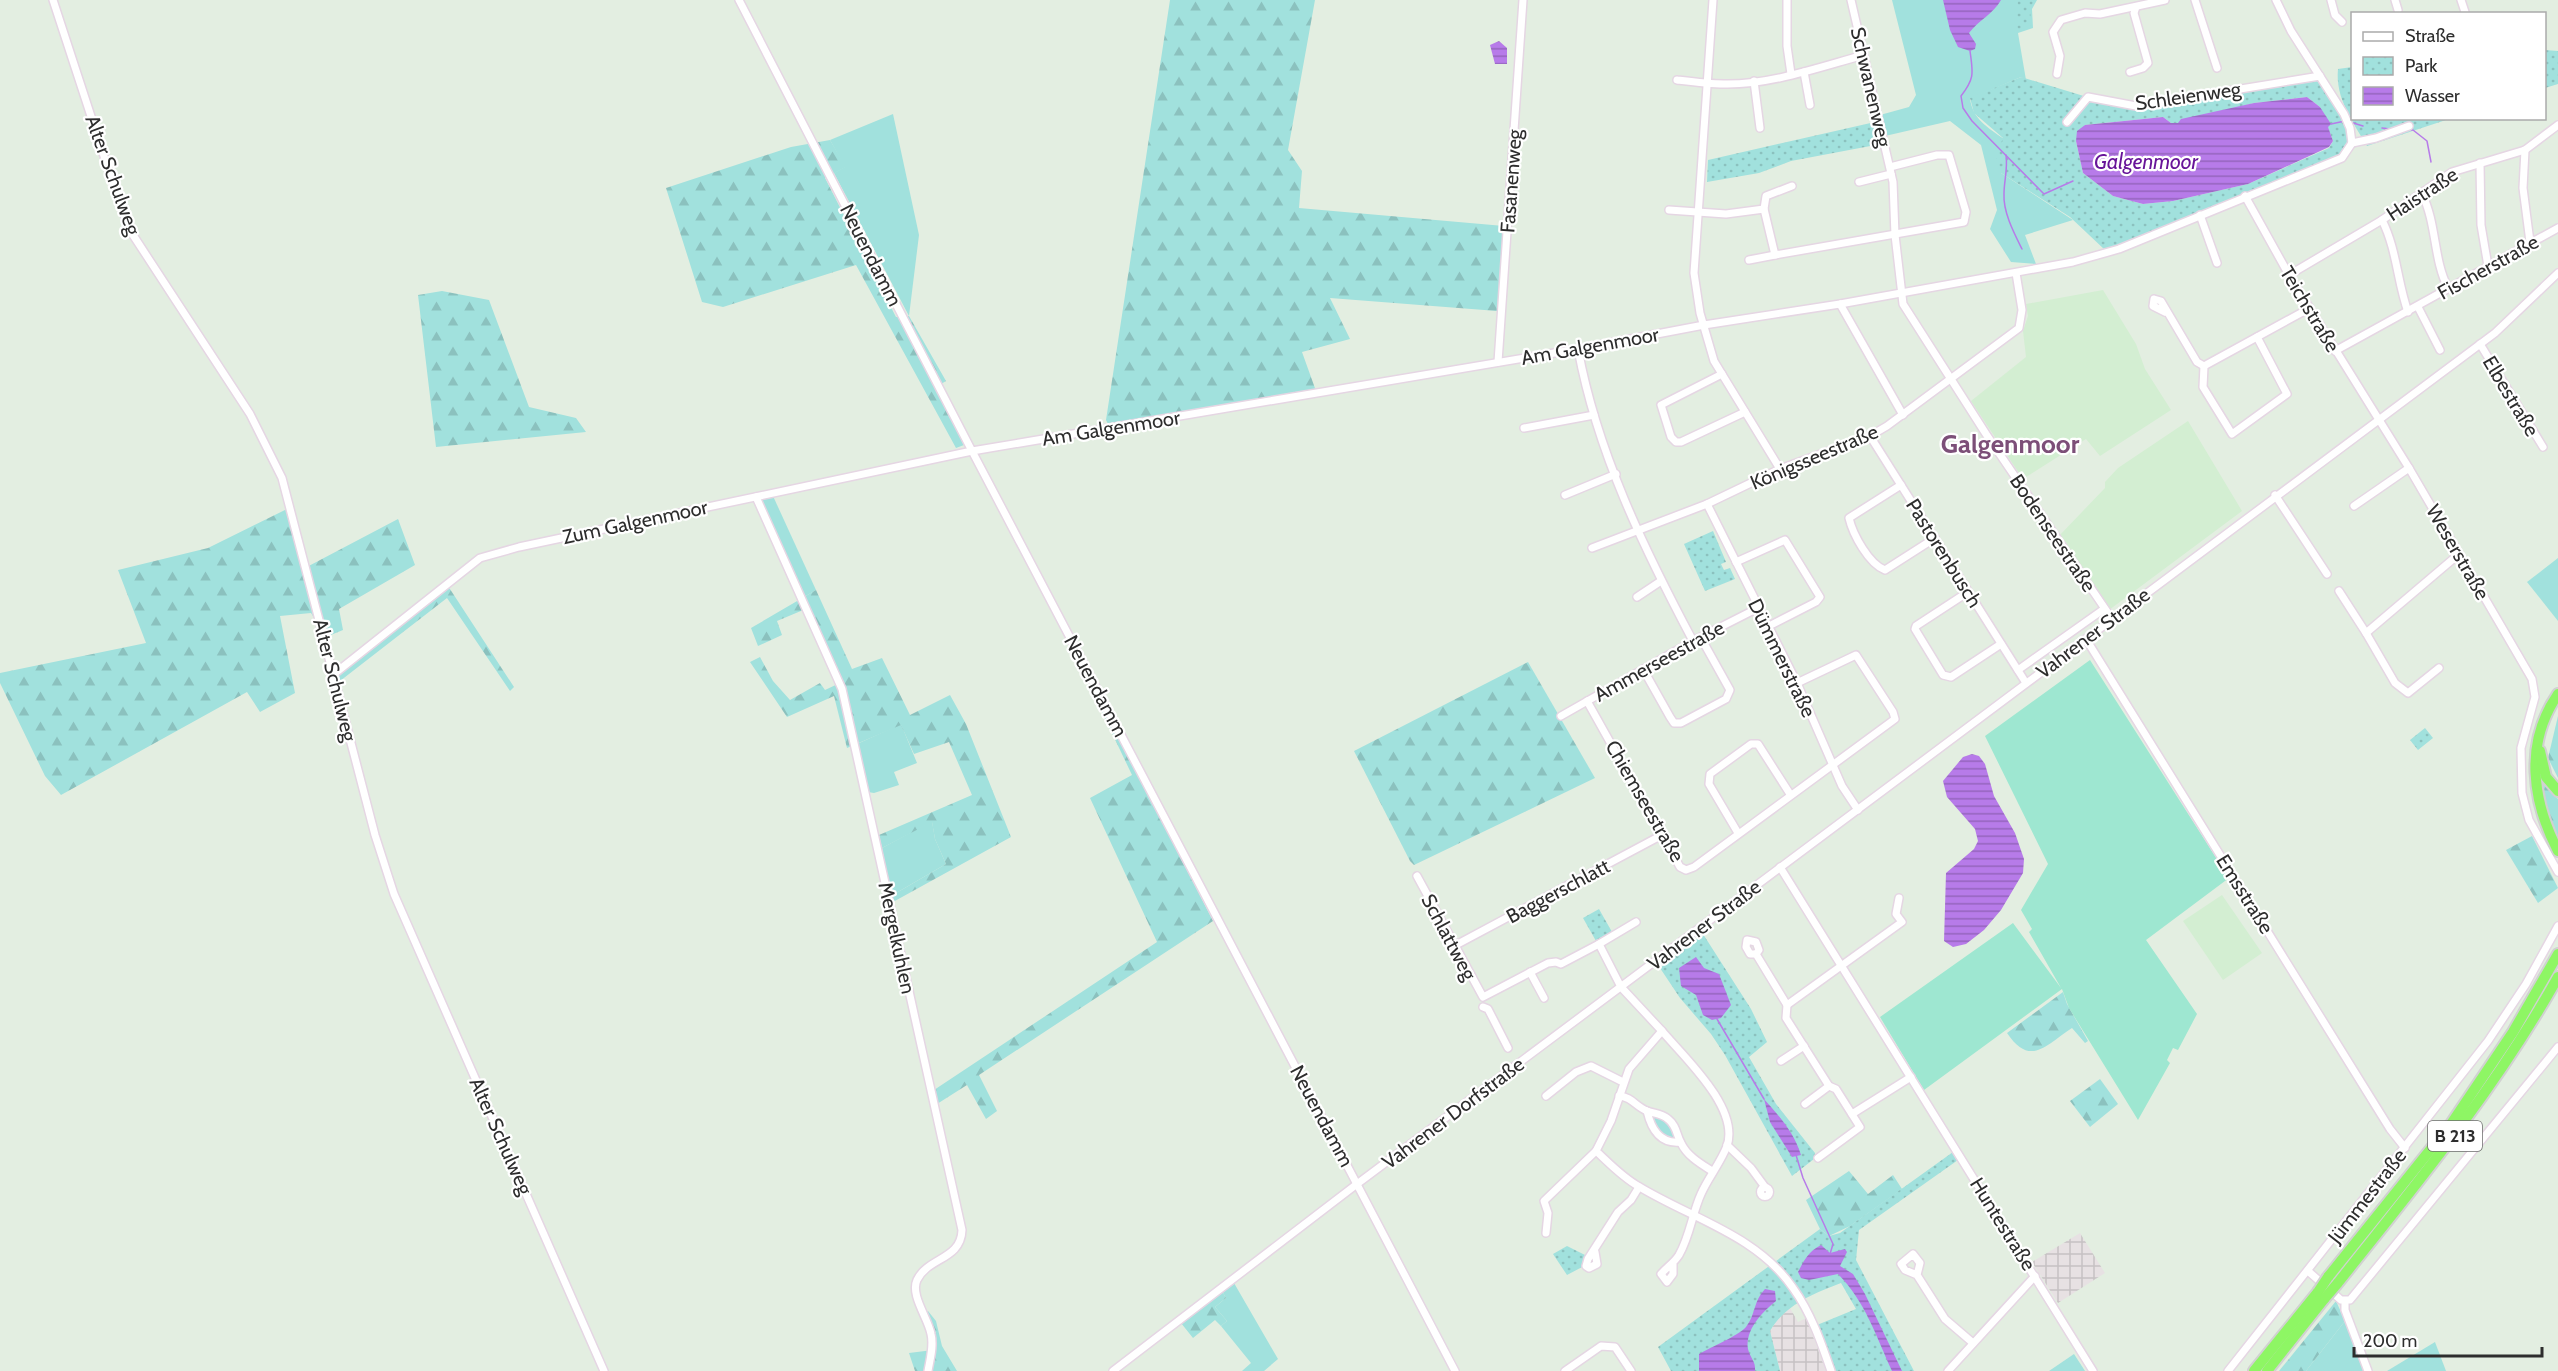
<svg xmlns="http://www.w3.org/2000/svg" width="2558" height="1371" font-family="Cabin,sans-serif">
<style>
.industrial{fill:url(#industrial-grid)}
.education{fill:#d3eed2}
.grass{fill:#a1e1dd}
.forest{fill:url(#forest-firs)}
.park{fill:url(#park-dots);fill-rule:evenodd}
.pitch{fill:#9ee7d1}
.water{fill:url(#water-rules)}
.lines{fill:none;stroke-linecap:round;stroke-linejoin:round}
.stream{stroke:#b77be9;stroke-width:1.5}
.minor-casing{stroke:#e5d6e3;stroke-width:10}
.highway-casing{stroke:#d1d1d1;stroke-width:14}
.minor{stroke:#fff;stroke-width:7}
.highway{stroke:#8ef664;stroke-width:10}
.highway-bridge-casing{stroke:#d1d1d1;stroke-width:14;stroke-linecap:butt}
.highway-bridge{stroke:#8ef664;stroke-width:10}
.labels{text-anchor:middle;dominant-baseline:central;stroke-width:4.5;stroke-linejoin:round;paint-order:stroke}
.shield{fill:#fff;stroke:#6c6c6c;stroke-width:1.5}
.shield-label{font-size:18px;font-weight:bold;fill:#2d2d2d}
.street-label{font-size:20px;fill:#2d2d2d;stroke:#fff}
.water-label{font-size:21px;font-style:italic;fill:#681599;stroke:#fff}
.district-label{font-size:26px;font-weight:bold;fill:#7c4f78;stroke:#fff}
</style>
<defs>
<pattern id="industrial-grid" width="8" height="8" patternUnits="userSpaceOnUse" patternTransform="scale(1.5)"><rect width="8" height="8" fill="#e7e1e3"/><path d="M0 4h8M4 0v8" fill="none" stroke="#c6c1c3"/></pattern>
<pattern id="forest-firs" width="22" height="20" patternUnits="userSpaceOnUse" patternTransform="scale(1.5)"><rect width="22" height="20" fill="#a1e1dd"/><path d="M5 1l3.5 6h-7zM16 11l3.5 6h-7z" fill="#8bc1be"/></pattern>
<pattern id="park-dots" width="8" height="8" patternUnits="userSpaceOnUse" patternTransform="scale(1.5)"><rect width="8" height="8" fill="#a1e1dd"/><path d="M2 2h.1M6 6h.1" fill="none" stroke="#8bc1be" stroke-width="1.8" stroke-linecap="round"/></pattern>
<pattern id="water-rules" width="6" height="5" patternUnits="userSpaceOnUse" patternTransform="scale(1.5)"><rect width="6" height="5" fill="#b77be9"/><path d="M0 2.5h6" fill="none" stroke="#9565bd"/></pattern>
</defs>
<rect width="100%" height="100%" fill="#e3eee1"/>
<g class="industrial">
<path d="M2080,1233L2105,1273L2058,1303L2032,1262Z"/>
<path d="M1790,1308L1798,1322L1806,1318L1826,1371H1780L1770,1331L1777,1320Z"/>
</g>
<g class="education">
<path d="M2103,290L2136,344L2145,369L2171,410L2100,456L2086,439L2023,479L1971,401L2026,357L2023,331L2028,316L2026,304Z"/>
<path d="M2188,421L2242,511L2109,610L2059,536L2105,488V482L2118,468Z"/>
<path d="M2222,895L2262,953L2223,980L2183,921Z"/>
</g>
<g class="grass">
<path d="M1892,0H2037L2032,9L2033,28L2018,33L2026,80L2021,77L1970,99C1973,119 1987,127 2004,139L2001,173L2073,220L2025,235L2036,264L2011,262L1990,229L1997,210L1981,145L1950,121L1885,136L1880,115L1909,107L1916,95Z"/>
<path d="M893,114L919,235L909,316L834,173L845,167L830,140Z"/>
<path d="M773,496L816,590L804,597L761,499Z"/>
<path d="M2558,558V621L2527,582Z"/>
<path d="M901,724L917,763L894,772L899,785L874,793L868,792L857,744Z"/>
<path d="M932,821L935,839L946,864L891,896L882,848Z"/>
<path d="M1651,1112L1672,1124L1676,1140L1667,1139L1652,1124Z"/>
<path d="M1234,1283L1278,1359L1264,1371H1242L1251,1363L1221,1326L1227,1321L1215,1307L1226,1298L1222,1291Z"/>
<path d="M2345,1321L2364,1371H2306Z"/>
<path d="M2435,1342L2446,1371H2387Z"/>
<path d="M2074,1354L2085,1371H2049Z"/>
</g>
<g class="forest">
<path d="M1170,0H1315L1288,150L1302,171L1299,208L1504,226L1497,311L1330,298L1350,339L1302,352L1316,391L1110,428L1106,420Z"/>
<path d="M830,140L846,167L825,178L896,317L909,316L946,381L936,387L964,445L956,448L856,265L723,307L702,302L666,188L791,147Z"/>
<path d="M442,291L489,300L529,407L576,418L586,432L436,447L418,295Z"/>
<path d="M289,508L303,569L398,519L415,565L339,609L343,630L326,637L311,613L280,616L295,693L260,712L247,692L61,795L45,776L0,683V673L146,643L118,570L208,548Z"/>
<path d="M448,586L514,687L510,691L447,598L340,681L337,675Z"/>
<path d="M816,590L852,669L882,658L910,715L950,695L966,724L1011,837L893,902L891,896L946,864L935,839L932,822L882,848L879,835L972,795L949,742L914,754L901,725L847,748L834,696L787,717L750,662L760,657L773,681L790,700L820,683L825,690L842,682L808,608L777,621L782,635L758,646L751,628Z"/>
<path d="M1528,662L1595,778L1414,865L1410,861L1354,751Z"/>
<path d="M1103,706L1213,921L979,1075L997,1111L986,1119L967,1085L937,1104L934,1090L1157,942L1090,798L1132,775L1100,708Z"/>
<path d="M2558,716V778L2548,758Z"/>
<path d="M2542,783L2558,799V837L2550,821Z"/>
<path d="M2532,836L2558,888L2538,903L2506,850Z"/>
<path d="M2063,992L2067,1004L2088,1041L2085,1043L2072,1028C2045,1046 2030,1067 2007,1033Z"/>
<path d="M2100,1079L2118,1104L2090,1127L2070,1101Z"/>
<path d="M1849,1171L1868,1194L1893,1175L1902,1189L1850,1226L1829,1236L1820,1229L1806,1200Z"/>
<path d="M1222,1291L1226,1298L1215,1307L1227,1321L1221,1326L1215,1320L1193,1338L1181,1323Z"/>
<path d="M2336,1301L2345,1321L2306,1371H2279Z"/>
<path d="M928,1311L936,1321L942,1346L957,1371H915L909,1353L933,1350L932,1339L927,1334L918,1312Z"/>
</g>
<g class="park">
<path d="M2018,0H2035L2030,8L2031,25L2018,30L2015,21Z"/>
<path d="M2545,50L2558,51V84L2545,88Z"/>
<path d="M2352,67V118L2449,119L2367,146C2353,122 2335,98 2338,69Z"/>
<path d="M2021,77L2087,97L2136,107L2320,77L2349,129L2350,144L2339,157L2105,250L2070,217L2001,173L1996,156L2003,138L1974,113L1970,98ZM2307,97L2320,107L2333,141L2329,148L2248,184L2173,201L2143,204L2113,196L2083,173L2076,141L2085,125L2163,117L2171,123H2179L2254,103Z"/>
<path d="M1875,122L1881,144L1791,161L1759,173L1707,182L1708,160Z"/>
<path d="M1713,531L1726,562L1721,564L1724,570L1730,568L1735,579L1705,591L1684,544Z"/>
<path d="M2425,728L2433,738L2418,750L2410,740Z"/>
<path d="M1599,909L1612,932L1596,941L1583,918Z"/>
<path d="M1703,934L1751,1009L1767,1042L1749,1057L1776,1104L1815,1153L1814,1159L1792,1176L1725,1055L1711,1034L1680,998L1660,968Z"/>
<path d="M1953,1152L1958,1160L1859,1230L1856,1260L1914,1371H1834L1817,1325L1856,1309L1841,1283C1813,1294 1786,1304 1770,1331L1780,1371H1671L1658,1347L1820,1229L1829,1236L1840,1233Z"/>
<path d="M1567,1246L1587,1256L1584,1266L1567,1275L1553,1254Z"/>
</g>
<path class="pitch" d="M2090,660L2229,878L2146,940L2197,1014L2178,1050L2173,1048L2167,1060L2170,1063L2138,1120L2069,1008L2062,989L1924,1090L1880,1017L2013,923L2061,988L2029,932L2032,929L2021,910L2048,864L1985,736Z"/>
<g class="water">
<path d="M1943,0H2001C1993,14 1979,20 1969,33L1976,44L1975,49L1970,51L1958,47L1950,30Z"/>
<path d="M1499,41L1507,48V64H1495L1490,45Z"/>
<path d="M2307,97L2320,107L2331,124L2328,127L2333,141L2329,147L2248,184L2173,201L2143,204L2113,196L2083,173L2076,141L2077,131L2085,125L2163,117L2171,123H2178L2181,119L2254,103Z"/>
<path d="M1972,754L1979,756L1985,764L1994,796L2015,833L2024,859L2023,873L2001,910L1984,930L1966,944L1953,947L1944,941L1946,873L1974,849L1978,841L1975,829L1947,797L1943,781L1963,757Z"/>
<path d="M1696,957L1704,968L1719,974L1731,1005L1721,1018L1712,1020L1703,1015L1696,995L1681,986L1679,968Z"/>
<path d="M1764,1099C1779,1116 1794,1132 1801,1155L1792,1157L1770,1122Z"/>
<path d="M1821,1245L1830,1253L1845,1249L1847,1252L1840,1266L1853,1274L1865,1294L1902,1371H1892C1876,1336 1865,1301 1838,1274L1809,1280L1801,1278L1798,1272C1804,1260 1809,1251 1821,1245Z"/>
<path d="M1765,1289L1775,1291L1776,1301C1762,1312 1745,1330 1748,1349C1750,1358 1756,1361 1755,1371H1699V1354C1711,1347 1738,1336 1746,1327C1756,1314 1753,1302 1765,1289Z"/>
</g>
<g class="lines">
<g class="stream">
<path d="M1970,51C1973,73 1975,78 1961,96L1963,108L1972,121L2044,194L2073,181"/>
<path d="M2350,122L2363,126"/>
<path d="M2331,124L2345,121"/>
<path d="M2382,128L2390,129"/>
<path d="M2408,130H2413L2427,141L2431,162"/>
<path d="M2006,155C2008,170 2004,180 2004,194C2003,212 2014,233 2022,249"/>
<path d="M1717,1019L1764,1099"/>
<path d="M1796,1155L1803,1178L1833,1244L1830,1254"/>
</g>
<defs>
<g id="minor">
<path d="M53,0L120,205L133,235L250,414L282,478L375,835L394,894L604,1371"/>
<path d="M739,0L972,451L1455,1371"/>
<path d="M1713,0L1694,273L1700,313L1714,361L1780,469"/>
<path d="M1787,0V46L1791,74"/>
<path d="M1851,0L1893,182L1895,235L1903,304L1986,434L2112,619"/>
<path d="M2195,0L2217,68"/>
<path d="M2276,0L2291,31L2344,114L2350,128L2352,143"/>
<path d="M2331,0L2335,15L2342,22"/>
<path d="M2395,0L2398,10"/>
<path d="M2461,0L2465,12"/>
<path d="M1804,72L1810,105"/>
<path d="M2130,72L2143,68L2148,63L2134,13L2136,7"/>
<path d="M2057,74L2060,56L2053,32L2061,20L2085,13L2100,14L2165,0"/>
<path d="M1677,80C1693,82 1708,84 1724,84C1770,85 1820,67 1864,55"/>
<path d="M1754,81L1760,128"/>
<path d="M2067,122L2088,97L2136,106L2320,76"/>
<path d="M2352,143L2376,138L2409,126"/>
<path d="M2525,150L2523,188L2530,242"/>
<path d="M2480,163L2481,225L2488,266"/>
<path d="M1859,182L1891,174"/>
<path d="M2422,194C2437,224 2433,259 2448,288"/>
<path d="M2245,196L2289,275L2409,468L2532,679L2535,697L2521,748L2522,793L2529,820L2558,872"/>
<path d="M1764,209L1766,196L1792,186"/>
<path d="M1669,210L1726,214L1764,209L1775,255L1964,222L1966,212L1949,155H1937L1890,167"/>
<path d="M2200,215L2217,263"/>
<path d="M2382,220C2397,250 2397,281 2408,312"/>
<path d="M1749,260L1775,255"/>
<path d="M2289,275L2382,220L2452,172L2525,150L2558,125"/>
<path d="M1840,304L1903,415"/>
<path d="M2418,307L2440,350"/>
<path d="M2165,312L2153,306L2154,299L2161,301L2197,362L2204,366L2310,308"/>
<path d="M2480,344L2543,447"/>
<path d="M1578,349C1597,452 1644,549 1693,641"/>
<path d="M2335,351L2558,228"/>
<path d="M1498,362L1523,0"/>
<path d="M2204,366L2203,387L2232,434L2287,394L2257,337"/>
<path d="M1722,374L1661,405L1671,437L1676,442H1681L1745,412"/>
<path d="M1524,428L1594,415"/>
<path d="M1870,436L2026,683"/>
<path d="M1901,485L1849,518C1853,535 1869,564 1885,570L1935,538"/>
<path d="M1565,495L1616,474"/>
<path d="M2275,495L2327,574"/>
<path d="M756,497L842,689L962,1230C961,1260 928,1257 917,1280C910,1295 928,1318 931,1334C934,1346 930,1359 928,1371"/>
<path d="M1707,504L1797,683L1842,786L1858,810"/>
<path d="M2354,506L2409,468"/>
<path d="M1592,548L1707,504L1780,469L1870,436L1887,426L2019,328L2022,310L2016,273"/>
<path d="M1736,562L1785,540L1820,597L1816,602L1769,626"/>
<path d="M2339,591L2366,633L2459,554"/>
<path d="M1968,592L1916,626L1915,629L1943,675L1951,677L2001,644"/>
<path d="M1637,597L1661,581"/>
<path d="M2366,633L2395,683L2408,693L2439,668"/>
<path d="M2086,639L2390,1129L2405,1148"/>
<path d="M1643,669L1670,717L1674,723H1681L1726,699L1730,690L1701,638"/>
<path d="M2018,670L2104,609"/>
<path d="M334,674L480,558L519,547L972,451L1578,349L1704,325L1840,304L2073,262L2119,249L2342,158L2352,143"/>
<path d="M1587,701L1680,867L1686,870L1694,867L1895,719L1893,712L1856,655L1797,683"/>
<path d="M1561,716L1693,641L1758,608"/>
<path d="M1738,833L1709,784L1710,774L1751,744H1758L1790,794"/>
<path d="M1780,867L2093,1371"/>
<path d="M1417,876L1483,997L1548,963L1556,962L1561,964L1599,944L1621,987L1662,1031L1629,1069L1611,1121L1596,1151C1609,1163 1622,1177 1638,1186C1690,1218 1757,1235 1793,1288C1811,1313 1821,1342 1831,1371"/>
<path d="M1599,944L1636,922"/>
<path d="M1454,946L1662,835"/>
<path d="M1756,954H1750L1746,947L1747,940L1756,942L1759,950L1756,954L1787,1005L1786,1018L1829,1086L1836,1089L1860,1127L1818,1158"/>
<path d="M1530,972L1544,998"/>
<path d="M1787,1005L1902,922L1896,914L1899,898"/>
<path d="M1483,1007L1488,1009L1508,1048"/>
<path d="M1662,1031C1684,1057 1740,1108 1727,1146C1721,1162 1708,1178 1701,1194C1692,1214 1690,1236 1679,1255C1674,1263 1667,1267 1661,1274L1667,1282L1673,1274V1264"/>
<path d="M1781,1061L1804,1046"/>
<path d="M1546,1096L1576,1072L1591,1066L1623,1082"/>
<path d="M1619,1096C1632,1097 1635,1106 1647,1111C1655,1114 1661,1113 1668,1119C1677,1126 1676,1134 1681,1143C1687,1156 1701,1164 1712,1171"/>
<path d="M1805,1104L1829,1086"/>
<path d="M1647,1111C1651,1128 1659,1144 1680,1142"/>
<path d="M1852,1114L1911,1077"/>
<path d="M1727,1145L1751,1168L1765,1187"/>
<circle cx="1765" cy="1192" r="4.5"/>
<path d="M1546,1233L1548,1213L1544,1201L1596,1151"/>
<path d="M1595,1252L1597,1264L1589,1268L1586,1266L1588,1259L1618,1212L1631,1200L1639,1187"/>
<path d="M2308,1271L2341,1300H2350L2558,1047"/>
<path d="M1917,1275L1920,1263L1913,1254L1901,1264L1905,1270L1917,1275L1945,1319L1973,1343"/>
<path d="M2345,1301V1310L2368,1371"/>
<path d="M1113,1371L1357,1184L2495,333L2558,273"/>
<path d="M1565,1371L1601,1346L1615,1347L1631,1371"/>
<path d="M1948,1371L2035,1276"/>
<path d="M2228,1371L2488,1041L2526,984L2558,926"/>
</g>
<g id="highway">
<path d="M2558,694C2524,743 2532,801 2558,851"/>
<path d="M2540,751L2546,777L2558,791"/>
<path d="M2328,1277L2451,1124L2513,1032L2558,954"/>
<path d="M2337,1284C2416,1185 2496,1088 2558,977"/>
<path d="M2254,1371L2318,1292"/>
<path d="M2267,1371L2325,1298"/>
</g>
</defs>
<use href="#minor" class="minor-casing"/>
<use href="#highway" class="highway-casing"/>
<use href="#minor" class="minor"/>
<use href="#highway" class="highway"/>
<defs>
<g id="highway-bridge">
<path d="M2318,1292L2328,1277"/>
<path d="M2325,1298L2337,1284"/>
</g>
</defs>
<use href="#highway-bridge" class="highway-bridge-casing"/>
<use href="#highway-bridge" class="highway-bridge"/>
</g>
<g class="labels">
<rect class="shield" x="2428" y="1121" width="54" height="30" rx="4.5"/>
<g class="shield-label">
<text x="2455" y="1136">B 213</text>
</g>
<g class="street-label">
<text transform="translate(1871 87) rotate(77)">Schwanenweg</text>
<text transform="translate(2188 96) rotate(-8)">Schleienweg</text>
<text transform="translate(113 175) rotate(70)">Alter Schulweg</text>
<text transform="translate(1511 181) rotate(-86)">Fasanenweg</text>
<text transform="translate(2422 194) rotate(-33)">Haistraße</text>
<text transform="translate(871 255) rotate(63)">Neuendamm</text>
<text transform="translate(2488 267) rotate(-29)">Fischerstraße</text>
<text transform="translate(2310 309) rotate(59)">Teichstraße</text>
<text transform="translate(1590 346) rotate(-10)">Am Galgenmoor</text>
<text transform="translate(2511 396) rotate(59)">Elbestraße</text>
<text transform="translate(1111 428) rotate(-9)">Am Galgenmoor</text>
<text transform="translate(1814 457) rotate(-23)">Königsseestraße</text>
<text transform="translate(635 522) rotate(-12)">Zum Galgenmoor</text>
<text transform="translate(2053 533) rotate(56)">Bodenseestraße</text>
<text transform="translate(2458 552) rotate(60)">Weserstraße</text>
<text transform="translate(1944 553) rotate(58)">Pastorenbusch</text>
<text transform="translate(2093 633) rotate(-37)">Vahrener Straße</text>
<text transform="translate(1782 658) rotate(64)">Dümmerstraße</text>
<text transform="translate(1659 661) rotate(-29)">Ammerseestraße</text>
<text transform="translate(335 680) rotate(76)">Alter Schulweg</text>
<text transform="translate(1096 686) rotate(62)">Neuendamm</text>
<text transform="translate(1645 801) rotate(60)">Chiemseestraße</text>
<text transform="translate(1558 891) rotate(-28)">Baggerschlatt</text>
<text transform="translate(2245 894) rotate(58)">Emsstraße</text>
<text transform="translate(1704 925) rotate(-37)">Vahrener Straße</text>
<text transform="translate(1449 937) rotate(62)">Schlattweg</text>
<text transform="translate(897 938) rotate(78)">Mergelkuhlen</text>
<text transform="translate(1453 1113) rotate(-37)">Vahrener Dorfstraße</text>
<text transform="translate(1322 1116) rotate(62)">Neuendamm</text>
<text transform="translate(501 1136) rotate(66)">Alter Schulweg</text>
<text transform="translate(2367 1196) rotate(-52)">Jümmestraße</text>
<text transform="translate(2003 1224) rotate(58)">Huntestraße</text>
</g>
<g class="water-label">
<text x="2146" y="161">Galgenmoor</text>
</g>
<g class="district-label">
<text x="2010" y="444">Galgenmoor</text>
</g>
</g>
<rect x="2351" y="12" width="195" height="108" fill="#ffffff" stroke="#ababab" stroke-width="1.5"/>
<rect x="2363" y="32" width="30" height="9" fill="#ffffff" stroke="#ababab" stroke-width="1.5"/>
<text x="2405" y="42" font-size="18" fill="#2d2d2d">Straße</text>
<rect x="2363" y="57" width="30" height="18" fill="url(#park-dots)" stroke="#ababab" stroke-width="1.5"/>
<text x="2405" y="72" font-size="18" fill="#2d2d2d">Park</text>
<rect x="2363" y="87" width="30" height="18" fill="url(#water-rules)" stroke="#ababab" stroke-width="1.5"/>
<text x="2405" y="102" font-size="18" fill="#2d2d2d">Wasser</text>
<path d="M2354 1347v9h188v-9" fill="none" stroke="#2d2d2d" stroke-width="3"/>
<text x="2363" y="1347" font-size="18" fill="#2d2d2d" stroke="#ffffff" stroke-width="4.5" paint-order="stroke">200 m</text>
</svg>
